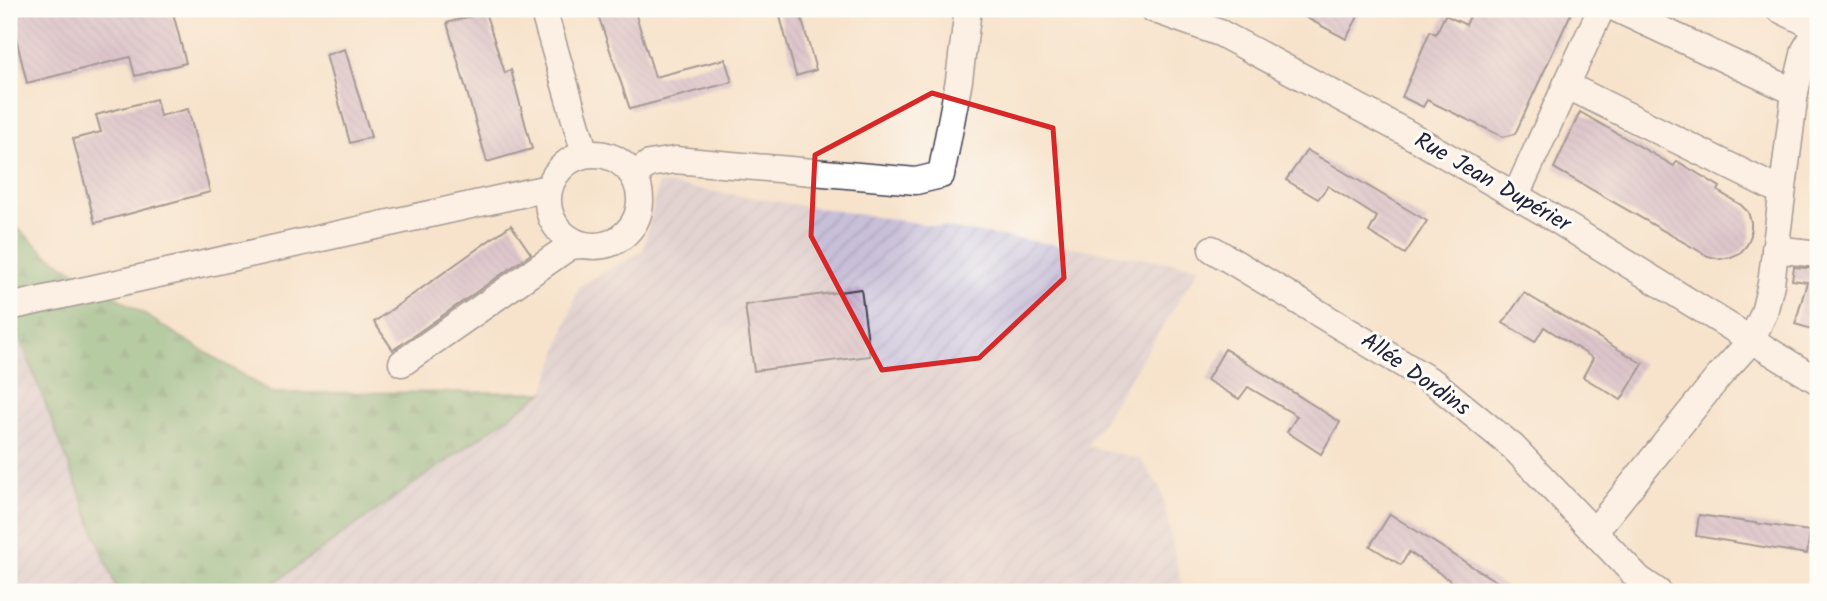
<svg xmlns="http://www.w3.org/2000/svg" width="1827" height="601" font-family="Kalam,sans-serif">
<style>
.industrial{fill:url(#industrial-furrows)}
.forest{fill:url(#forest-firs);stroke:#466856;stroke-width:2}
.building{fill:url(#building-back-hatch)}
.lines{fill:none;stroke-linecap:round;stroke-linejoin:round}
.minor-casing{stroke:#423f51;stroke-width:29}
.minor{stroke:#fff;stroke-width:26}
.marked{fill:none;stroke:#d62828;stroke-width:5;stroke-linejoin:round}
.labels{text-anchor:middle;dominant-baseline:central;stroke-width:6;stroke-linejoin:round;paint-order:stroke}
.street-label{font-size:23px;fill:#22223b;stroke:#fdfcf7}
</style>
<defs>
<pattern id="industrial-furrows" width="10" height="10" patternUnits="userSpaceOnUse" patternTransform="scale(1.75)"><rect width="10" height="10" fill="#c8bfd8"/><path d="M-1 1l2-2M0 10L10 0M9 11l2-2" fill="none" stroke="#aca4ba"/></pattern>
<pattern id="forest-firs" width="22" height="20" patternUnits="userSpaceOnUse" patternTransform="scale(1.75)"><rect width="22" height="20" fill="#69ad72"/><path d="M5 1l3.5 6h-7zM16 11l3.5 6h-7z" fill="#568c5f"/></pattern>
<pattern id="building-back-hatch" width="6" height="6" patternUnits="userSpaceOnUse" patternTransform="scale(1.75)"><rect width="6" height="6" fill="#bca0ca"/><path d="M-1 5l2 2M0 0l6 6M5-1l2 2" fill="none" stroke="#9882a5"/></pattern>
</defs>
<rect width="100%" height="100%" fill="#fdfcf7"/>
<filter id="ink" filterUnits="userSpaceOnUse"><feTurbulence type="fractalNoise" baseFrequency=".0143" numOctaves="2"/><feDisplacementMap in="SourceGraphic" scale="14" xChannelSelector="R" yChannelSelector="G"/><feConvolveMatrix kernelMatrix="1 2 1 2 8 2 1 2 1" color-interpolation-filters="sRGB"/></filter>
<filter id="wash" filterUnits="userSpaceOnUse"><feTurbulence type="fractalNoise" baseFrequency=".00686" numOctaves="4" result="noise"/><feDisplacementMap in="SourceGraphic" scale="28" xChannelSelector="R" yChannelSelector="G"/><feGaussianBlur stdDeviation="1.57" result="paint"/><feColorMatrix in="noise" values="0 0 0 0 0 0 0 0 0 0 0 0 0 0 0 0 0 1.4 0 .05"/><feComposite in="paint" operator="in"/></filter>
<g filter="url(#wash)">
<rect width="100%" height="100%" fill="#f7e3cc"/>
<g class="industrial">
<path d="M658,183L1200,267L1087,446L1140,459L1161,489L1183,592H261L544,392L579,286L643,251Z"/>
<path d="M9,309L118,592H9Z"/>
</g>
<path class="forest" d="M9,220L45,253L272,393L544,392L261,592H118L9,309Z"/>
<g id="blocks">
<g class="building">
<path d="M9,9H172L186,63L135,76L130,57L27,83Z"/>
<path d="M596,9H634L655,77L725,59L732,82L630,109Z"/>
<path d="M778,9H799L816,70L796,76Z"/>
<path d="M1290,9H1362L1346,39Z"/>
<path d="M1473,9H1573L1515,134L1503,137L1427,100L1423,107L1402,97L1430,31L1436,34L1445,15L1466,25Z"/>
<path d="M485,12L505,73L511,70L532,149L487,162L447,23Z"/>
<path d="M345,49L371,137L350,143L326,55Z"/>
<path d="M156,99L160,116L188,109L210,192L95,223L73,139L101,132L96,115Z"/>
<path d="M1580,112L1674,166L1677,161L1720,187L1718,191L1741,205L1748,212L1751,222V235L1747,245L1740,253L1731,257L1720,259L1708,256L1554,168Z"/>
<path d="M1307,150L1427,221L1405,254L1369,232L1377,217L1328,186L1318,199L1286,180Z"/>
<path d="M511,225L531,254L393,350L374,322Z"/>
<path d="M1794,267L1818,269V331L1795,324L1807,282L1792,280Z"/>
<path d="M861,289L870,356L754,371L745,305Z"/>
<path d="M1524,293L1643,364L1621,400L1583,377L1593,358L1544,327L1535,342L1503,323Z"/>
<path d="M1225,349L1340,422L1321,454L1287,432L1297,416L1248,387L1239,399L1207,380Z"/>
<path d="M1390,514L1476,569L1514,592H1451L1455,584L1409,552L1401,565L1370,546Z"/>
<path d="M1699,515L1810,531L1807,554L1696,536Z"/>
</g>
</g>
</g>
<g filter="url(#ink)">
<use href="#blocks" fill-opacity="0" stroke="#423f51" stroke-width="2"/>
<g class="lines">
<defs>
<g id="minor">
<path d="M543,9L585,154"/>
<path d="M1153,9L1220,33L1405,132L1547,214L1818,381"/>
<path d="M1617,9L1795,92"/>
<path d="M1779,9L1818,28"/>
<path d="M1566,85L1782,192"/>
<circle cx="594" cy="200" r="46"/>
<path d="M633,175L649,164L675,160L916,181L941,175L959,80L968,9"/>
<path d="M1516,195L1601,9"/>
<path d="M1212,249L1436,384L1513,447L1639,579L1658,592"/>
<path d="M1775,249L1818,254"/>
<path d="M9,307L548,188"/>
<path d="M402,363L570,246L583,245"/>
<path d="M1594,532L1720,375L1751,341L1764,313L1771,284L1795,92L1805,50L1818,28"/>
</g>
</defs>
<use href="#minor" class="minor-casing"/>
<use href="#minor" class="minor"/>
</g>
</g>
<path d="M0 0H1827V601H0ZM932,93L1053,128L1064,278L979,358L882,370L811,236L815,155Z" fill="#f7e3cc" fill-opacity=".55" fill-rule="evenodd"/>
<path class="marked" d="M932,93L1053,128L1064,278L979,358L882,370L811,236L815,155Z"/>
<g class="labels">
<g class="street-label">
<text transform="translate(1492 183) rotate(30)">Rue Jean Dupérier</text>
<text transform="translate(1415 375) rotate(35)">Allée Dordins</text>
</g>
</g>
<rect width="1827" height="601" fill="none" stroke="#fdfcf7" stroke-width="35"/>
</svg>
